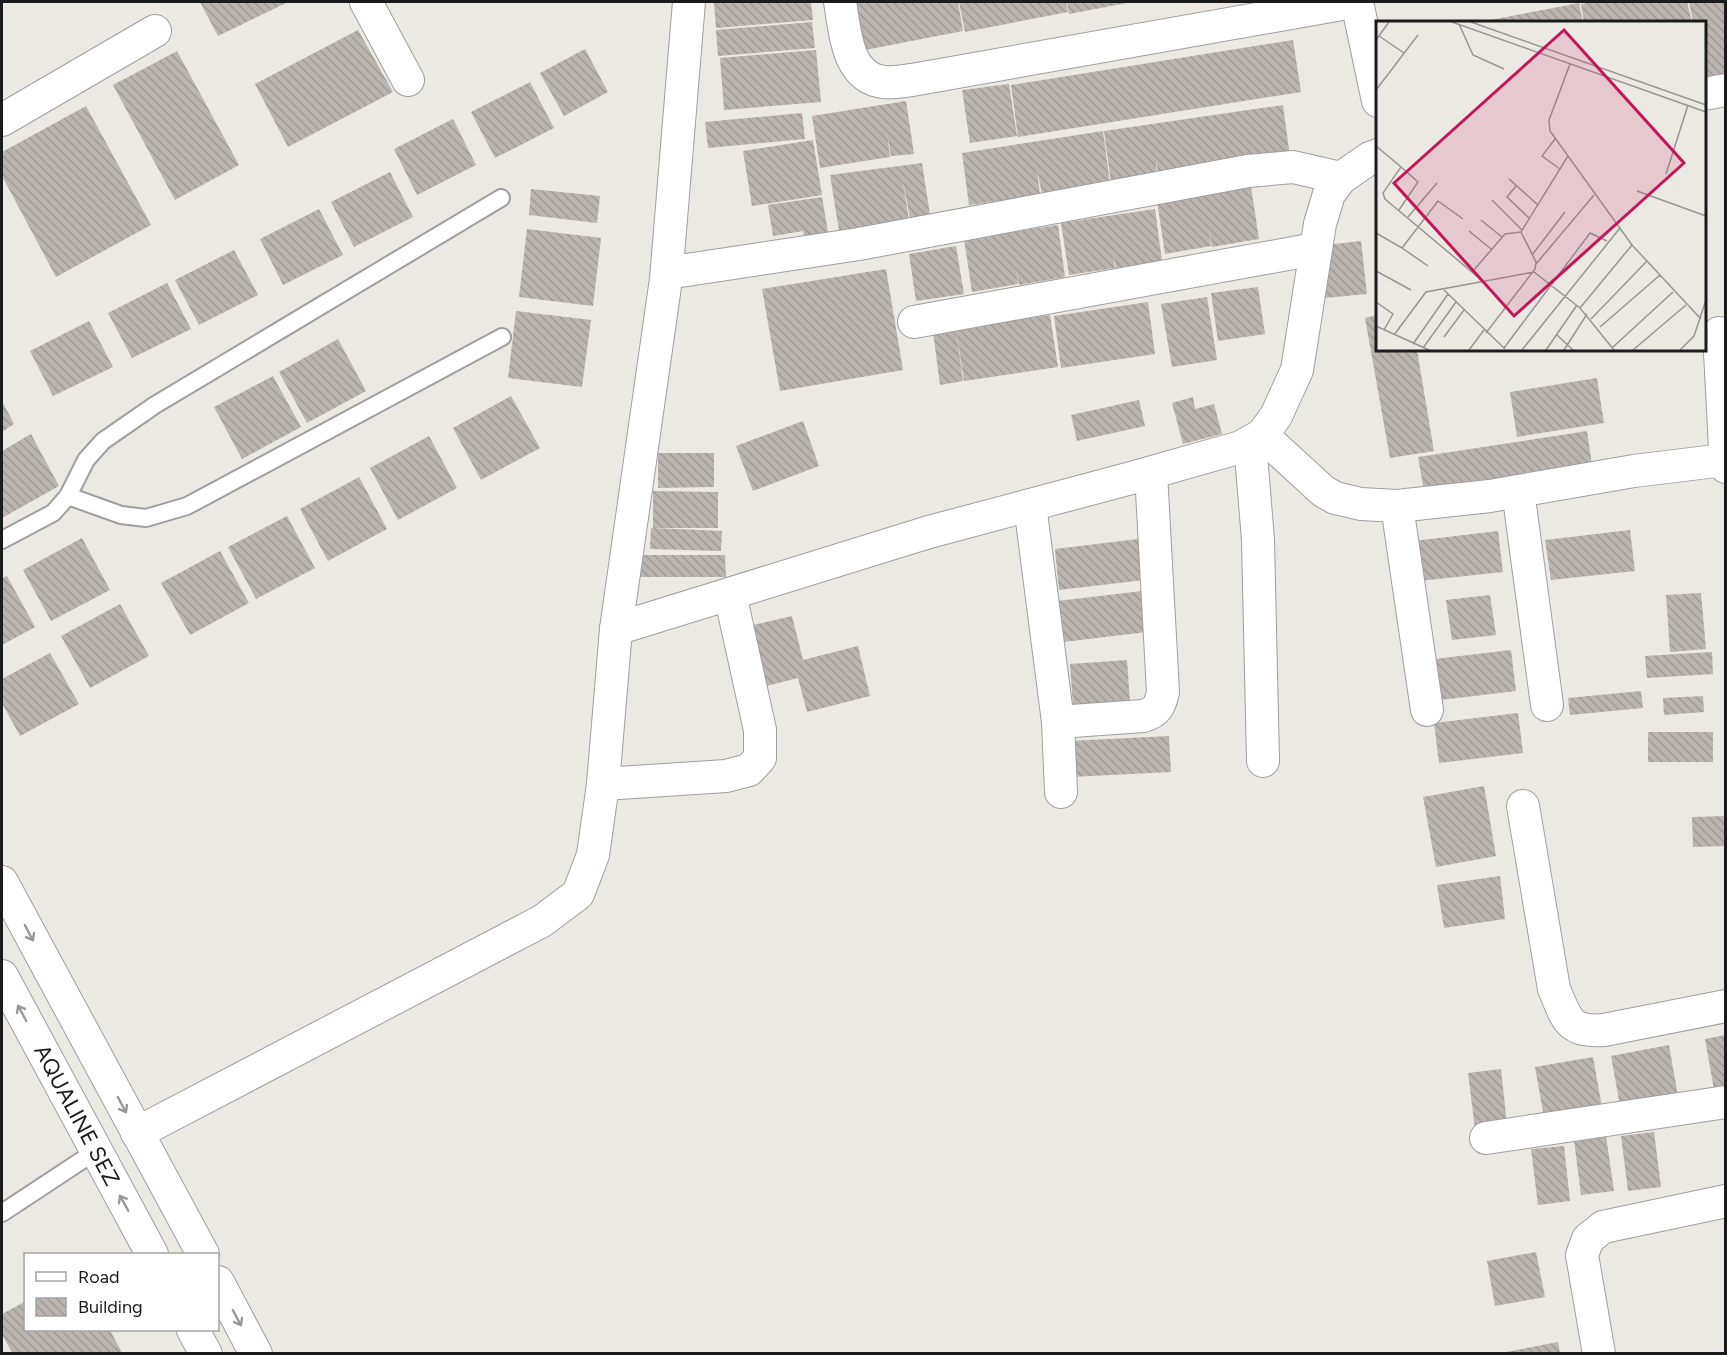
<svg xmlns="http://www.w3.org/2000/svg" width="1727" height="1355" font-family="Figtree,sans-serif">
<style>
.building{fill:url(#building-back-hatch)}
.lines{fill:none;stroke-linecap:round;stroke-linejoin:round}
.service-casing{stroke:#9f9f9f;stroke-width:20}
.minor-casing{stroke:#9f9f9f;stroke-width:34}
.service{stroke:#fff;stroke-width:16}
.minor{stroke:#fff;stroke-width:32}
.oneway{stroke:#989898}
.labels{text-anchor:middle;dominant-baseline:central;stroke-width:4.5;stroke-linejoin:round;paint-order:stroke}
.street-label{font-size:22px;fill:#1b1b1b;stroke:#fff}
.inset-road{fill:none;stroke:#989692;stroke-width:1.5}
.view{fill:#c2185b;fill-opacity:0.15;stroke:#c2185b;stroke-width:3}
.inset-edge{fill:none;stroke:#1b1b1b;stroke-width:3}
</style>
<defs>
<pattern id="building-back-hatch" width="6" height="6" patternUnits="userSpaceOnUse" patternTransform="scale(1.5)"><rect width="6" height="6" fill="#bbb4af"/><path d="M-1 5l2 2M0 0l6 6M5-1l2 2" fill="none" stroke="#a09a96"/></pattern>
</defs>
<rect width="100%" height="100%" fill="#ece8e2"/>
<g class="building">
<path d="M200,2H288L218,36Z"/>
<path d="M714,2H811L813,20L716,28Z"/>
<path d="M850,2H958L963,31L860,51Z"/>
<path d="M959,2H1066L1068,12L965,32Z"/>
<path d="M1067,2H1127V3L1069,14Z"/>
<path d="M1595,2H1687L1692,22H1584L1581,4Z"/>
<path d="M1689,2H1725V77L1704,82V22H1693Z"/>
<path d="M1579,3L1583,22H1486L1485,21Z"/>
<path d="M812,22L815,48L718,56L716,30Z"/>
<path d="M358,30L393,92L288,147L255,84Z"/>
<path d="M1293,40L1301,92L1018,137L1011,85Z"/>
<path d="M585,49L608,92L564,116L540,73Z"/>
<path d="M816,50L821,102L724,110L720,58Z"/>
<path d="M177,51L239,165L175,200L113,85Z"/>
<path d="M530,82L554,128L495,158L471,112Z"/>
<path d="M1009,84L1017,136L970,143L962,90Z"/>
<path d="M906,101L914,154L891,156L887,133L890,157L820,168L812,116Z"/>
<path d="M1283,105L1290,157L1159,177L1156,161L1157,176L1111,183L1104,131Z"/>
<path d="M86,106L151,225L56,277L2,176V152Z"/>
<path d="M802,113L805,139L708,148L705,122Z"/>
<path d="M453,119L476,165L417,195L394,149Z"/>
<path d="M1103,131L1110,184L1042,194L1037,169L1040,195L969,205L962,153Z"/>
<path d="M813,140L822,195L752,206L743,151Z"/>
<path d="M922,163L930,215L910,218L902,177L909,220L839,231L830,175Z"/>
<path d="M390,172L413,217L354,247L331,202Z"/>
<path d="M1251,187L1259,239L1212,247L1209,231L1211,246L1165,254L1157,201Z"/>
<path d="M531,189L600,196L597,223L529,215Z"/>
<path d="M822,197L829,238L805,242L803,231L773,236L768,205Z"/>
<path d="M319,209L343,255L283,285L260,239Z"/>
<path d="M1155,209L1162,261L1116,268L1113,253L1115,268L1069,275L1061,223Z"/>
<path d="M1058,225L1065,277L1019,285L1016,269L1018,284L972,292L964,239Z"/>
<path d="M527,229L601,238L593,306L519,297Z"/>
<path d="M1361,241L1367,294L1324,298L1318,246Z"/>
<path d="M956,246L964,294L916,301L909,254Z"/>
<path d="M234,250L258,295L199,325L175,280Z"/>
<path d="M886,269L903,370L780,391L762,289Z"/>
<path d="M167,283L191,329L132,358L108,313Z"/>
<path d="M1258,287L1265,334L1218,341L1211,293Z"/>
<path d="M1207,297L1217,360L1172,367L1161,304Z"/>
<path d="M1148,302L1155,354L1061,368L1054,316Z"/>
<path d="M516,311L591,320L582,387L508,378Z"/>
<path d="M1050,315L1058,367L964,381L956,329Z"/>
<path d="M1377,315V350H1417L1434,451L1390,458L1365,318Z"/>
<path d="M89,321L113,367L53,396L30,351Z"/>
<path d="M956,329L963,381L940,385L933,332Z"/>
<path d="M338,339L366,391L307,423L279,372Z"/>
<path d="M273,376L301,427L242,459L214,407Z"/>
<path d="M1597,378L1604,423L1517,437L1510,392Z"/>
<path d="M511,396L540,448L481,480L453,428Z"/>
<path d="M1193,397L1195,409L1214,404L1222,434L1183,444L1172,403Z"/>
<path d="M1139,400L1145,426L1077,441L1071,415Z"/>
<path d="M2,401L14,424L2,432Z"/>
<path d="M803,421L819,466L753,491L736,446Z"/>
<path d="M1587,431L1593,471L1425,497L1418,457Z"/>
<path d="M31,434L59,486L2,518V451Z"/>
<path d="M429,436L457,488L398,520L370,468Z"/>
<path d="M658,453H714V487L658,488Z"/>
<path d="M359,477L387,529L328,561L300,509Z"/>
<path d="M653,491L718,492V528H653Z"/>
<path d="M287,516L315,568L256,599L228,547Z"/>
<path d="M651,528L722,531L721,551L650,549Z"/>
<path d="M1630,530L1635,571L1551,580L1545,540Z"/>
<path d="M1498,531L1503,572L1419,581L1413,541Z"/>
<path d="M82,538L110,590L51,621L23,570Z"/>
<path d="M1138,539L1144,580L1059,590L1055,549Z"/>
<path d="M220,551L249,603L190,635L161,583Z"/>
<path d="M637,555H725L726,577H637Z"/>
<path d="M7,576L35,627L2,645V578Z"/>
<path d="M1142,591L1147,632L1063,642L1057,601Z"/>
<path d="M1701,593L1706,649L1670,652L1666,595Z"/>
<path d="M1490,595L1496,635L1452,640L1446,600Z"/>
<path d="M120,604L149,656L90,688L61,636Z"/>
<path d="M792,616L803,660L858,646L870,696L807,712L798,678L759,688L744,627Z"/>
<path d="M1511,650L1516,691L1432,701L1426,660Z"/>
<path d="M1712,652L1713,674L1647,678L1645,656Z"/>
<path d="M50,653L79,704L20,736L2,703V679Z"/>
<path d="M1127,660L1130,702L1073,706L1070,664Z"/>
<path d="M1641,691L1643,708L1570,715L1568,698Z"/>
<path d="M1703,696L1704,712L1664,715L1663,698Z"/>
<path d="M1518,713L1523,753L1439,763L1434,723Z"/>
<rect x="1648" y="732" width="65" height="30"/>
<path d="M1169,736L1171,772L1071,777L1068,741Z"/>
<path d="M1484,786L1496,856L1436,867L1423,797Z"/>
<path d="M1725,816V846L1693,847L1692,817Z"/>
<path d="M1500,876L1505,919L1444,928L1437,885Z"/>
<path d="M1725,1035V1093L1715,1095L1705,1039Z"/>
<path d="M1669,1045L1679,1102L1621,1111L1611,1056Z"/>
<path d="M1593,1057L1603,1113L1545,1123L1535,1067Z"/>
<path d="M1501,1069L1507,1125L1475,1129L1468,1073Z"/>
<path d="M1654,1132L1661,1187L1628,1191L1621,1136Z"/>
<path d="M1606,1136L1614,1191L1581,1195L1574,1140Z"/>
<path d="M1564,1146L1570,1201L1538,1205L1531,1149Z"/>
<path d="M1536,1252L1545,1297L1495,1306L1487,1261Z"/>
<path d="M26,1301V1330H110L122,1353H12L2,1334V1314Z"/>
<path d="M1558,1342L1560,1353H1506V1352Z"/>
</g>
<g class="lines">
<defs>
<g id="service">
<path d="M68,496L121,515L146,518L187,506L502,337"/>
<path d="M2,540L53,513L68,496L86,460L103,441L155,405L501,198"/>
<path d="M2,1213L96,1151"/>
</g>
<g id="minor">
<path d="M366,2L408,80"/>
<path d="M840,2C845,30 846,78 884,82C893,83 903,81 912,80L1353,2"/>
<path d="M1357,2L1378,101"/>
<path d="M1704,94L1726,90"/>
<path d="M2,120L155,31"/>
<path d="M667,273L859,244L1248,171L1293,167L1341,178"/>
<path d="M914,322L1315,249"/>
<path d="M1719,333L1726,467"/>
<path d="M1262,435L1323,491L1335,498L1361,504L1397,506L1490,496L1634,471L1724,460"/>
<path d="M1250,442L1258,540L1263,761"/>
<path d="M1518,491L1547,705"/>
<path d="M1030,505L1058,722L1061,792"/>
<path d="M1397,506L1427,710"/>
<path d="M616,629L929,532L1135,477L1241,447L1262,435L1276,416L1297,370L1320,224L1329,194L1341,178L1370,158L1378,155"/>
<path d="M1058,722L1143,716C1157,712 1160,706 1163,692L1151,473"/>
<path d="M603,784L726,776L749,770L760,758V730L730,594"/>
<path d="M1523,806L1554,989C1567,1019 1568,1033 1604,1030L1726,1006"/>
<path d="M2,882L203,1254"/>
<path d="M2,976L152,1254"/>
<path d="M137,1133L542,921L578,894L593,855L603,784L616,629L666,279L689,2"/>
<path d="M1486,1138L1726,1102"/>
<path d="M218,1282L256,1354"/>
<path d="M193,1330L206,1354"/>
<path d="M1599,1354L1582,1255L1588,1239L1603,1227L1726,1201"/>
</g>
</defs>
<use href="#service" class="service-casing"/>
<use href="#minor" class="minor-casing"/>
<use href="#service" class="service"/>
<use href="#minor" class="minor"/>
</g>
<defs><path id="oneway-shaft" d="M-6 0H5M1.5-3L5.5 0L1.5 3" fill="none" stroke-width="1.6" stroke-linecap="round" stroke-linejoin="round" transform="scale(1.5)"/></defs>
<g class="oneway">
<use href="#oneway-shaft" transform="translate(29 933) rotate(62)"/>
<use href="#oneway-shaft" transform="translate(22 1013) rotate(-118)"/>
<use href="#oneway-shaft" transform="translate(122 1105) rotate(62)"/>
<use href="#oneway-shaft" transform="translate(124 1203) rotate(-119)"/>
<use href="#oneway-shaft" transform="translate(237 1318) rotate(62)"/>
</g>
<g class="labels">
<g class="street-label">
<text transform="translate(77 1115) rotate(62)">AQUALINE SEZ</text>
</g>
</g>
<g transform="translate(1376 21)">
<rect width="330" height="330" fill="#ece8e2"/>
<path class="inset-road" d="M76,1L330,91M95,1L330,84M83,3L97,34L128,48M3,15L28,32M0,19L13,1M194,43L173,99L174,110L256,224L325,298M0,69L42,14M179,118L166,135L184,148M0,125L25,146L7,172L9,178L109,262M290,153L312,84M133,158L162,184M140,165L131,176L153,197M261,170L330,195M116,179L146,209M23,189L42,161L25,146M32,196L61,162M105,199L126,216M93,210L115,228M0,212L26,227L62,180L87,198M26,227L52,245M156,234L189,191M160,243L218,174M0,250L35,269M97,250L129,213L145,211M68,269L129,328M0,281L17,293L8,309M204,287L256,224M215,298L271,240M0,305L53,329M224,306L284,254M110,312L159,248L160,241L145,211L192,135M18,314L50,271L158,251L204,287L238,329M181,314L197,329M68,316L88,289M37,323L72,273M237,326L297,271M47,327L80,281M128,327L214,212L231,220M93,329L108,309M146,329L244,207M170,329L201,284M188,329L211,293M257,329L310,284M304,329L318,315L330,279"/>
<path class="view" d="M188,9L308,142L138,295L18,162Z"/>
<rect width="330" height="330" class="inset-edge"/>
</g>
<rect width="1727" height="1355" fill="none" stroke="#1b1b1b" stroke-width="6"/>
<rect x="24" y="1253" width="195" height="78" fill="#ffffff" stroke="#a4a4a4" stroke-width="1.5"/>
<rect x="36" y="1272" width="30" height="9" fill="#ffffff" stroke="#a4a4a4" stroke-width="1.5"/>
<text x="78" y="1283" font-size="18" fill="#1b1b1b">Road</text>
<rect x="36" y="1298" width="30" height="18" fill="url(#building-back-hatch)" stroke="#a4a4a4" stroke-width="1.5"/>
<text x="78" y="1313" font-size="18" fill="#1b1b1b">Building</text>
</svg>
